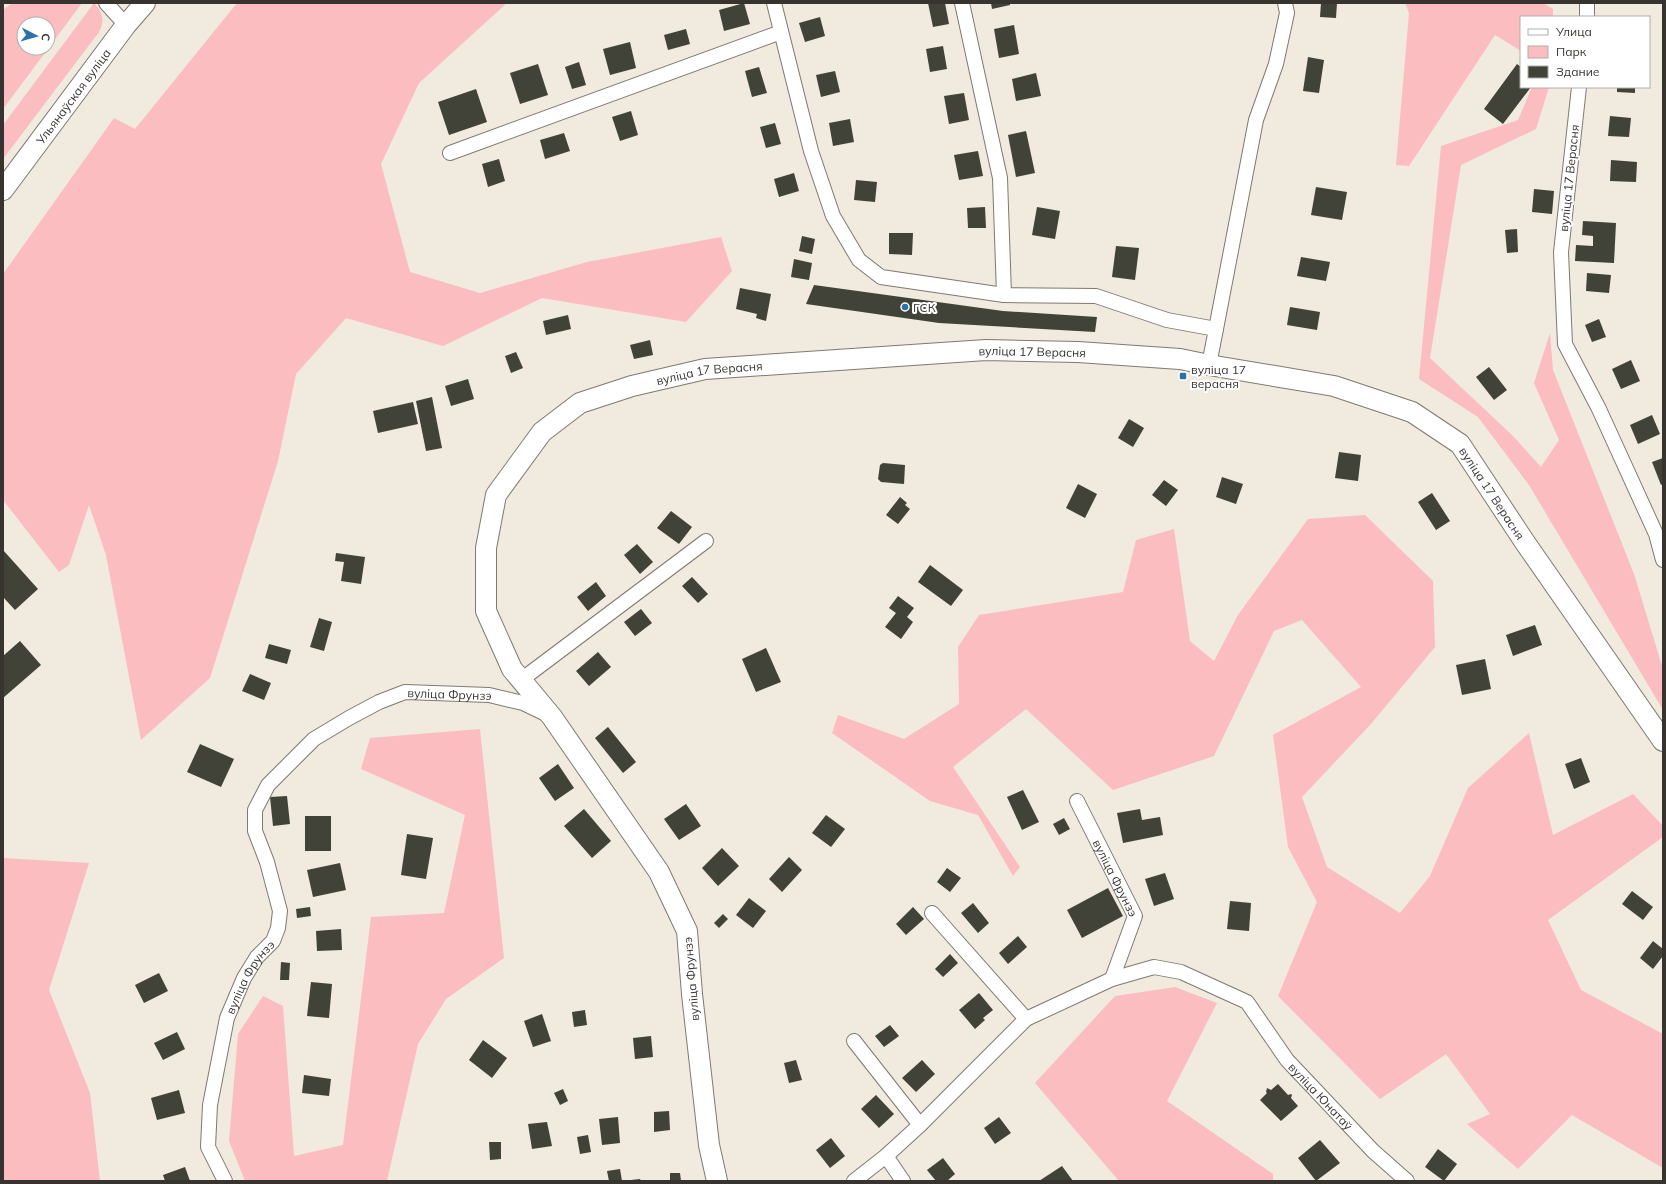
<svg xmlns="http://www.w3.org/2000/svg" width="1666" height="1184" font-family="Mulish,sans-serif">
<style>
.green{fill:#fbbdc0;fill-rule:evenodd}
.building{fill:#414238}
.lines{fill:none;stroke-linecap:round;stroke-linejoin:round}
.street-casing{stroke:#7f7970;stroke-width:16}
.secondary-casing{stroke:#7f7970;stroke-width:22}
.street{stroke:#fff;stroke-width:14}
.secondary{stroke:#fff;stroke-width:20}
.poi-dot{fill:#2d72a7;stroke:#fff;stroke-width:1.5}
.labels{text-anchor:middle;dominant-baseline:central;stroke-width:4;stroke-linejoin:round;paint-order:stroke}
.street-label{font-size:12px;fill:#373430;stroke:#fff}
.poi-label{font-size:12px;fill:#373430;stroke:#fff;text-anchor:start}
</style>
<rect width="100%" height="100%" fill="#f0eadf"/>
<g class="green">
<path d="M12,3H69L70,4L82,3L3,109V10ZM24,24H48V48H24Z"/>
<path d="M94,3C103,12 105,21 99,32L3,159V125Z"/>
<path d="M237,3H507L419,83L381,164L410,272L480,293L587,262L721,237L732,271L686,322L542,298L443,346L346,318L296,374L278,461L210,678L141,740L106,555L89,505L69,565L59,572L3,500V274L114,118L135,129Z"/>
<path d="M1405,3H1543L1553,9V17H1521V51L1495,35L1409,166L1396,165L1409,13Z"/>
<path d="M1532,87H1549L1536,129L1461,165L1430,358L1513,436L1541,467L1559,440L1534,383L1550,333L1553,370L1634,574L1663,669V710L1529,485L1478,417L1419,379L1441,146L1518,120Z"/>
<path d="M1365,515L1433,581L1435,647L1370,725L1302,797L1327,867L1400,913L1430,876L1468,788L1529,733L1553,835L1633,794L1663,826V837L1548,920L1581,990L1663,1034V1168L1572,1115L1518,1169L1467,1124L1490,1114L1446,1054L1380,1099L1278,996L1317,902L1288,847L1273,735L1361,687L1302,620L1274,631L1214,756L1113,790L1026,709L953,767L1020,867L1013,876L978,815L930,801L832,733L838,715L904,739L959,704L958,647L979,615L1123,592L1136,540L1174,529L1190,641L1214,661L1238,615L1308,519Z"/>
<path d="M480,729L504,958L446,999L418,1044L387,1181H245L229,1141L238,1034L263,996L283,1006L294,1156L343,1145L371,917L444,913L465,815L361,769L370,738Z"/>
<path d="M3,858L89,863L49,990L90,1093L100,1181H3Z"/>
<path d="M1175,987L1217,1003L1167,1101L1273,1174V1181H1119L1035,1083L1115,996Z"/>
</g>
<g class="building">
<path d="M744,3L750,24L724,31L719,10Z"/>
<path d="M928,3H945L949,24L933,27Z"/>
<path d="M991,3H1010V5L992,9Z"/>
<path d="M1321,3H1337L1336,18L1320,17Z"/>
<path d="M820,17L825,36L805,42L799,23Z"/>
<path d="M1014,25L1019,54L999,58L994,29Z"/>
<path d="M686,29L690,44L668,50L664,35Z"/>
<path d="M630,42L636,68L610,75L603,49Z"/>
<path d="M943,46L947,69L930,72L926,49Z"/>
<path d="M1308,57L1324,60L1319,93L1303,91Z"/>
<path d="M579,62L586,85L572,89L565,67Z"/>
<path d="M538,64L548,95L520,104L510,73Z"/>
<path d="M1517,64L1521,67V87H1531L1503,124L1484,109Z"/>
<path d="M759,67L767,93L752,97L745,71Z"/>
<path d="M835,71L840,92L821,97L816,75Z"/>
<path d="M1036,73L1041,96L1016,101L1012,79Z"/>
<path d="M1617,87H1635V93L1617,92Z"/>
<path d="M476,89L487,122L449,135L438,102Z"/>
<path d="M964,93L969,120L949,124L944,96Z"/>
<path d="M631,111L638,135L620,141L612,117Z"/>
<path d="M1610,116L1631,118L1629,137L1608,136Z"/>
<path d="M850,119L854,142L833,146L829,123Z"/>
<path d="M775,123L781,144L766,148L760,127Z"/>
<path d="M1026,131L1035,173L1016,177L1008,135Z"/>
<path d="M564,133L570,151L545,159L540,140Z"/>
<path d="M978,151L983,176L959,180L954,155Z"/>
<path d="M499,159L505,181L488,187L482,164Z"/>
<path d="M1611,160L1637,162L1636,182L1610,181Z"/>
<path d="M794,173L799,191L779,197L774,179Z"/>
<path d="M856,180L877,182L875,202L854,200Z"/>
<path d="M1316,187L1347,192L1342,220L1311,215Z"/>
<path d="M1534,189L1554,191L1552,214L1532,212Z"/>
<path d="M985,207L986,228H968L967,208Z"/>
<path d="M1037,207L1060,211L1055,239L1032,235Z"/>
<path d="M1583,221L1616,223L1614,263L1575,261L1576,245L1593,246V236L1582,235Z"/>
<path d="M1517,229L1518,252L1507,253L1505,230Z"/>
<path d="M889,233H913L912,255L889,254Z"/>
<path d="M802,236L815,239L812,254L799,251Z"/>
<path d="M1116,246L1139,248L1135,280L1112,277Z"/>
<path d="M1301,257L1330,262L1326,281L1297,276Z"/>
<path d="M794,259L812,263L809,280L791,277Z"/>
<path d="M1587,273L1611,275L1609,293L1586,291Z"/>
<path d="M814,285L1003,311L1097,317L1095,332L939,323L806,304Z"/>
<path d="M740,288L771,294L766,321L756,318L757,314L736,309Z"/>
<path d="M1290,307L1320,312L1317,330L1287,325Z"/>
<path d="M568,315L571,329L546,335L543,321Z"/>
<path d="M1599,319L1606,337L1592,342L1585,325Z"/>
<path d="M650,340L653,355L634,359L630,345Z"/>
<path d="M516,352L523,368L511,373L505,356Z"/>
<path d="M1631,360L1640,381L1621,389L1612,369Z"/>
<path d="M1489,367L1507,390L1494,400L1476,377Z"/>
<path d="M468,379L474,399L451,406L445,386Z"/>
<path d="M432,397L442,448L426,451L416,401Z"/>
<path d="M413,402L418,424L378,433L373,411Z"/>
<path d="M1652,415L1660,434L1638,444L1630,425Z"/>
<path d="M1129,419L1144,428L1133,447L1118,438Z"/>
<path d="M1339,452L1361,455L1358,481L1335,478Z"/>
<path d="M1663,458V484L1661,485L1652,462Z"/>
<path d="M883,463L905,465L904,484L881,482L878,479L880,465Z"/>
<path d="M1222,477L1243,484L1236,504L1216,497Z"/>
<path d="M1164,480L1178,490L1166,506L1152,495Z"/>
<path d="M1078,484L1097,494L1085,518L1066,508Z"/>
<path d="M1432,493L1450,521L1436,530L1418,502Z"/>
<path d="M900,497L907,503L905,505L910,509L898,524L886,515Z"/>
<path d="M671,511L692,527L679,544L657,528Z"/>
<path d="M637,544L653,562L640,574L624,555Z"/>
<path d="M3,550L38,589L15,610L3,597Z"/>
<path d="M336,553L365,557L361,584L341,581L344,562L335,561Z"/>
<path d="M930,565L963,590L951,606L918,582Z"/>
<path d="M692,577L708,594L698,603L682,586Z"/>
<path d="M596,582L606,596L588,611L577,597Z"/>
<path d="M898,596L914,608L907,617L913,622L901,639L885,627L896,613L889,608Z"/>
<path d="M641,609L652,623L635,636L624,622Z"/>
<path d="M319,618L332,622L324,651L310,647Z"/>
<path d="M1535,625L1542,645L1513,656L1506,635Z"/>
<path d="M20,641L41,665L3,698V656Z"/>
<path d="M269,644L291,650L287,664L265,658Z"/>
<path d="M766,648L781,682L756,692L742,659Z"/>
<path d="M598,652L611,667L589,686L576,671Z"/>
<path d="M1485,659L1491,689L1462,695L1456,665Z"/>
<path d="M250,674L271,683L264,700L242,691Z"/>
<path d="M608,727L636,762L623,773L595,738Z"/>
<path d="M200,744L234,759L221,787L187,772Z"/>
<path d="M1581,758L1590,782L1574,789L1565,764Z"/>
<path d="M558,764L574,788L555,801L539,778Z"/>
<path d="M1023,790L1039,822L1022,830L1007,797Z"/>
<path d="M287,796L290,824L273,826L270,797Z"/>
<path d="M686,804L701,826L679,840L664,819Z"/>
<path d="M584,809L611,841L592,858L564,826Z"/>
<path d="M1140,809L1142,820L1160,817L1163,835L1123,843L1117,813Z"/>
<path d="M826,815L845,829L831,847L812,833Z"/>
<rect x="305" y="816" width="26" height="35"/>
<path d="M1064,818L1070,829L1059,835L1053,824Z"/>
<path d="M407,834L433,838L426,879L401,875Z"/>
<path d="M722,848L739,866L718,886L702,868Z"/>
<path d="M789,857L802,870L782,892L769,879Z"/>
<path d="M340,863L346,890L313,897L307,870Z"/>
<path d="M947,868L961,878L950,892L937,882Z"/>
<path d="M1165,873L1174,899L1154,906L1145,879Z"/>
<path d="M1108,888L1123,916L1082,938L1067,910Z"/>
<path d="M1632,891L1653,907L1643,920L1622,904Z"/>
<path d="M749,898L766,911L753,928L736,915Z"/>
<path d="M1230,901L1251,903L1249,931L1227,929Z"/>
<path d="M973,903L989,923L978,933L961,913Z"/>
<path d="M310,907L311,916L297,918L296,909Z"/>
<path d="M913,907L924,919L906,935L896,924Z"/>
<path d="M723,914L728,919L719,928L714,923Z"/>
<path d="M341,929L342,950L317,951L316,931Z"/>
<path d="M1018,936L1027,947L1008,964L999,953Z"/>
<path d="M1653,941L1663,949V956L1653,969L1640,958Z"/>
<path d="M950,954L958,963L943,977L935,969Z"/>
<path d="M281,962L290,963L289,980H280Z"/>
<path d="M159,973L168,991L144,1003L135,985Z"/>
<path d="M311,982L332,984L329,1018L307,1016Z"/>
<path d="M979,993L993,1010L983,1018L985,1020L975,1029L959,1010Z"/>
<path d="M585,1010L587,1025L574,1027L572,1012Z"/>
<path d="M542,1014L551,1041L533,1047L524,1021Z"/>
<path d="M890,1025L899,1036L884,1047L875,1036Z"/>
<path d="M177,1032L185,1049L163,1060L154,1043Z"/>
<path d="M651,1036L653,1057L635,1059L633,1038Z"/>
<path d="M483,1040L507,1058L492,1078L469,1060Z"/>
<path d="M796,1060L802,1080L789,1083L784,1063Z"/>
<path d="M922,1060L935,1074L916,1092L902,1078Z"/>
<path d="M304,1075L331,1079L329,1096L302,1093Z"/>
<path d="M1278,1084L1288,1095L1291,1094L1292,1095L1291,1098L1298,1106L1281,1121L1260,1100L1267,1093L1266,1092L1267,1088L1271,1090Z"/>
<path d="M563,1089L568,1101L560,1105L554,1093Z"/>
<path d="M179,1090L185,1113L157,1120L151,1098Z"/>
<path d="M876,1095L894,1114L879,1128L861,1109Z"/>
<path d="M669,1111L670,1130L654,1132V1112Z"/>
<path d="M618,1117L620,1143L602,1145L599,1119Z"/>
<path d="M999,1117L1011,1133L995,1144L984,1128Z"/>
<path d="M547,1122L552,1146L532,1149L528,1124Z"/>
<path d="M588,1135L591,1152L580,1154L577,1137Z"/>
<path d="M831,1138L845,1156L830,1168L816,1150Z"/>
<path d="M1320,1140L1340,1163L1316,1181L1298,1158Z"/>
<path d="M489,1142H501V1159L490,1160Z"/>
<path d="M1438,1149L1457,1164L1444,1181L1425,1167Z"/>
<path d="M943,1158L955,1174L947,1181H936L927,1170Z"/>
<path d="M1062,1166L1073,1181H1039Z"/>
<path d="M185,1167L190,1181H165L163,1175Z"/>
<path d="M620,1169L622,1181H609L607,1171Z"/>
<path d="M670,1173H680L681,1181H670Z"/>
<path d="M640,1179L641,1181H631V1180Z"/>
</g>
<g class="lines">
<defs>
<g id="street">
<path d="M106,3L126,25"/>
<path d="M774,3L811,151L833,216L859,260L881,277L1004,295"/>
<path d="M962,3L1000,178L1004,295L1096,296L1167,320L1216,329L1209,365"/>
<path d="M1587,17V3"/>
<path d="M1579,87L1561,252L1565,344L1599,409L1656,534L1663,560"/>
<path d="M450,153L781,32"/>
<path d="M1216,329L1256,120L1276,64L1287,13L1285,3"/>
<path d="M521,680L706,541"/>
<path id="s1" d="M1077,801L1135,916L1112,979"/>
<path d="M932,913L1026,1019"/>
<path d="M854,1041L920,1125"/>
<path d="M886,1156L903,1181"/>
<path id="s2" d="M225,1181L208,1147L210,1105L227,1018L244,978L257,957L273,941L278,928L280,911L267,862L255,831V810L268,785L314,739L349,718L379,702L405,692L489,695L523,703L546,714"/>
<path id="s3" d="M854,1181L886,1156L920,1125L1026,1019L1112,979L1154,967L1181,972L1247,1002L1287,1060L1373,1151L1407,1181"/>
</g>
<g id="secondary">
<path id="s4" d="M3,190L126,25L145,3"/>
<path id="s5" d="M717,1181L709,1145L692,994L687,931L659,872L552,717L512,669L486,611V548L496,495L542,432L580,403L632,386L705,369L986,350L1078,352L1180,359L1209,365L1334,386L1412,412L1460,444L1524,541L1663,741"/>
</g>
</defs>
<use href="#street" class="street-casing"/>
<use href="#secondary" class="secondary-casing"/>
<use href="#street" class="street"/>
<use href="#secondary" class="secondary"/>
</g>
<g class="poi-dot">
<circle cx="905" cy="307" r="4"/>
<rect x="1179" y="372" width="8" height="8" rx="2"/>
</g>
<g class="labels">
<g class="street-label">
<text stroke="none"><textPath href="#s4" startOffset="117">Ульянаўская вуліца</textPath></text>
<text transform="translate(1569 178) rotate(-84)">вуліца 17 Верасня</text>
<text stroke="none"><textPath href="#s5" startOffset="1332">вуліца 17 Верасня</textPath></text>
<text stroke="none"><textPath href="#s5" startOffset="1008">вуліца 17 Верасня</textPath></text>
<text stroke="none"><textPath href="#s5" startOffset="1835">вуліца 17 Верасня</textPath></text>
<text stroke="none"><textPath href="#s2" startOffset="636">вуліца Фрунзэ</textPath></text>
<text stroke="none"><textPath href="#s1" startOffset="86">вуліца Фрунзэ</textPath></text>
<text stroke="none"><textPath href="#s2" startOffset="216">вуліца Фрунзэ</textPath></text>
<text transform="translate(691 979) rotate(-95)">вуліца Фрунзэ</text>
<text stroke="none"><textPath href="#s3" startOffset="595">вуліца Юнатаў</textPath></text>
</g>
<g class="poi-label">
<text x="913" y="307">ГСК</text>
<text x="1191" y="369">вуліца 17<tspan x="1191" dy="14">верасня</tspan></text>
</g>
</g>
<rect width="1666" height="1184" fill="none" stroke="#373430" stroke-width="8"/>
<rect x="1520" y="16" width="130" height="72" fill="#ffffff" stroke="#afaeac"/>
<rect x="1528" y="29" width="20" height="6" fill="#ffffff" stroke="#afaeac"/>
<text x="1556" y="36" font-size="12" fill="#373430">Улица</text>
<rect x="1528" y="46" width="20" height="12" fill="#fbbdc0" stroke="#afaeac"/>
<text x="1556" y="56" font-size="12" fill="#373430">Парк</text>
<rect x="1528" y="66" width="20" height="12" fill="#414238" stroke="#afaeac"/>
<text x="1556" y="76" font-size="12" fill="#373430">Здание</text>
<g transform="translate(36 36) rotate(96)"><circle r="19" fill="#ffffff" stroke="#afaeac"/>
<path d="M0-3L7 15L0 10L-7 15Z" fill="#2d72a7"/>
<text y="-6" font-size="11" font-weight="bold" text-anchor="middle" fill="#373430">С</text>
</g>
</svg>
